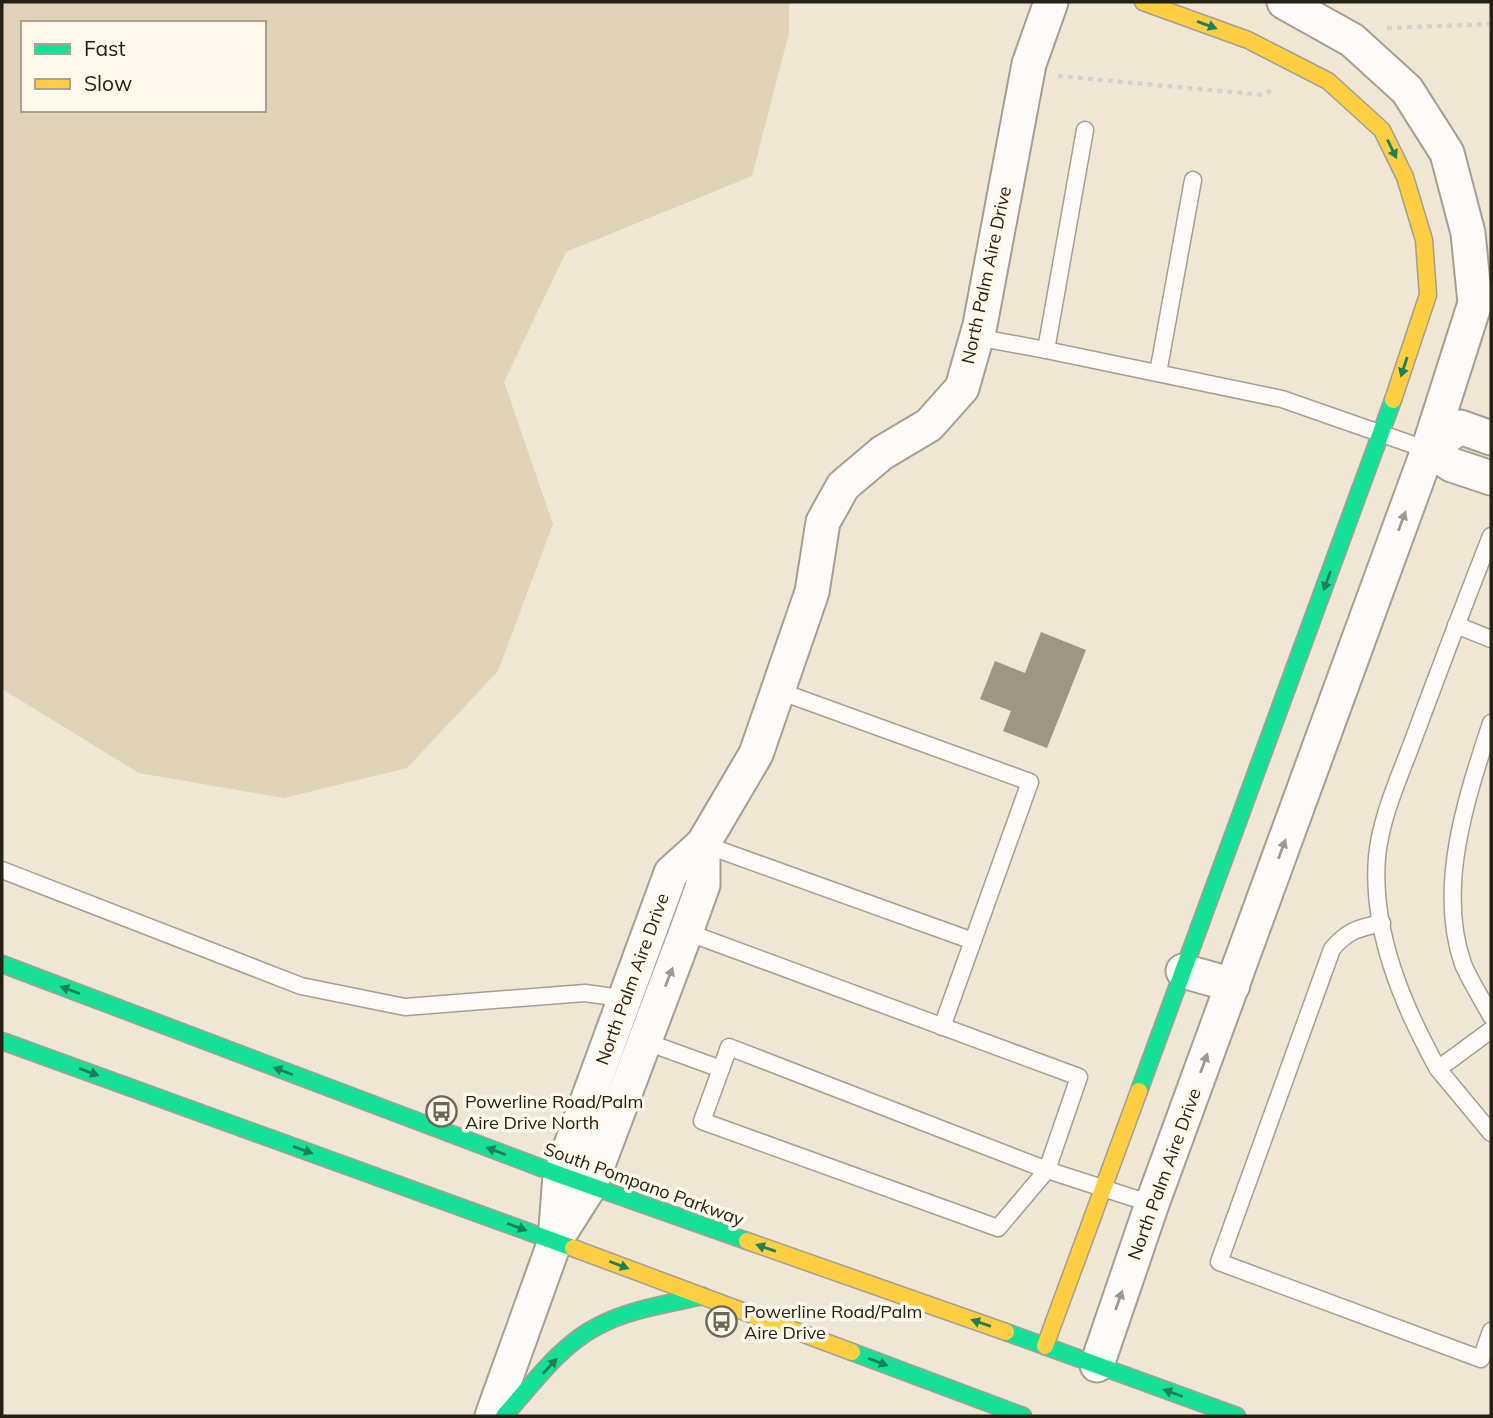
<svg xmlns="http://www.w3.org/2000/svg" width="1493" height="1418" font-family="Mulish,sans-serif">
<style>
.green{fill:#e0d3b7;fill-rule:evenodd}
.building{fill:#9e9684}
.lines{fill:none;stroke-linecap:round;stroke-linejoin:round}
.lane-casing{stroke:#a69f91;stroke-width:19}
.street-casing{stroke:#a69f91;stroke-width:37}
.fast-casing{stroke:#a69f91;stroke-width:19}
.slow-casing{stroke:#a69f91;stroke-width:19}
.path{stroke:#d5d2cd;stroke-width:4.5;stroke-dasharray:5 5;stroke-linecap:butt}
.lane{stroke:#fdfbf9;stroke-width:16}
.street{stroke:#fdfbf9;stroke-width:33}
.fast{stroke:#16e098;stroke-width:16}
.slow{stroke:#ffcf43;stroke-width:16}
.oneway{fill:#1e8056}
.oneway2{fill:#9c9992}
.labels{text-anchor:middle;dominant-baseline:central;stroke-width:7;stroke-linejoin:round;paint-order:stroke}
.street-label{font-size:18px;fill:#262115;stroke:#fff8eb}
.poi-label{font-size:18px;fill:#262115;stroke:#fff8eb;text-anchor:start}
</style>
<rect width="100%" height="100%" fill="#efe6d4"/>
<path class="green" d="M2,2H789V33L752,176L566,252L504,382L553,524L498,671L407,768L284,798L139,773L2,689ZM23,23H264V110H23Z"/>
<path class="building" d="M1041,632L1086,650L1047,748L1003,731L1011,711L980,699L995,661L1025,673Z"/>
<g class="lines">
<defs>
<g id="lane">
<path d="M976,337L1046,350L1282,399L1428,450"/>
<path d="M1046,350L1085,130"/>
<path d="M1158,373L1193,180"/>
<path d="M1491,536C1465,602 1440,668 1415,735C1401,774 1381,815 1377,857C1371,931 1403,1006 1438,1069L1491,1030"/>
<path d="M1456,625L1491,639"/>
<path d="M779,691L1030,782L942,1027"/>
<path d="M1491,723C1467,796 1436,887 1463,964C1470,981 1482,999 1491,1016"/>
<path d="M703,844L973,941"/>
<path d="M2,870L301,986L405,1007L585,993L628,999"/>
<path d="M1382,923C1359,928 1348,930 1332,949L1219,1262L1481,1359L1491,1331"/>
<path d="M684,931L1079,1077L1047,1170L998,1228L702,1121L729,1047L1047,1170L1152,1204"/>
<path d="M641,1040L721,1069"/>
<path d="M1438,1069L1491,1133"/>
</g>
<g id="street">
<path d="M1491,438L1460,427L1428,450L1452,465L1491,478"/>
<path d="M1183,971L1233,985"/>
<path d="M555,1241L560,1175L671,873L703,844L756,754L812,592L823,522L843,486L882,453L929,425L962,388L980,325L1029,64L1051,2"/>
<path d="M1097,1365L1152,1204L1428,450L1475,303L1468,233L1447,153L1407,90L1352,40L1284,2"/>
<path d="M492,1416L555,1241L590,1186L686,932L703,885V844"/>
</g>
<g id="fast">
<path d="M2,964L560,1175L747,1241"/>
<path d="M2,1041L573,1248"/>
<path d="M1139,1091L1393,400"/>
<path d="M1006,1332L1237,1416"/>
<path d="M852,1352L1023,1416"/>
<path d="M504,1416C533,1384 559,1346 598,1326C630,1309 668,1304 703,1296"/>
</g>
<g id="slow">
<path d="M1143,2L1248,40L1328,81L1382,130L1405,177L1424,240L1428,295L1393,400"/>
<path d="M747,1241L1006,1332"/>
<path d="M573,1248L852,1352"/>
<path d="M1045,1346L1139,1091"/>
</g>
</defs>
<use href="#lane" class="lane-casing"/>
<use href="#street" class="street-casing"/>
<use href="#fast" class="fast-casing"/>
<use href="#slow" class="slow-casing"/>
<g class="path">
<path d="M1387,28L1491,24"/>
<path d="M1058,76L1264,95L1271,90"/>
</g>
<use href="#lane" class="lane"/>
<use href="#street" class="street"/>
<use href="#fast" class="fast"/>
<use href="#slow" class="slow"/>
</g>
<defs><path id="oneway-solid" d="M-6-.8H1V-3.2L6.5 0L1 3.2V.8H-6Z" transform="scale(1.75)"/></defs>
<g class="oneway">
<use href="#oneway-solid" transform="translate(1207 25) rotate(20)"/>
<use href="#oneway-solid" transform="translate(1392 149) rotate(64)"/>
<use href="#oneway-solid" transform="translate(1404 367) rotate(108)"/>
<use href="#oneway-solid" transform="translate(1327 581) rotate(110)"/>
<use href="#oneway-solid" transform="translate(70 990) rotate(-159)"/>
<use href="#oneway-solid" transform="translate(283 1071) rotate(-159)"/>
<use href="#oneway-solid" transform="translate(89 1072) rotate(20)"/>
<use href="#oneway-solid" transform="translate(303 1150) rotate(20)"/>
<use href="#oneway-solid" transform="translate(496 1151) rotate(-159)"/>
<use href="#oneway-solid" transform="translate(517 1227) rotate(20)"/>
<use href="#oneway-solid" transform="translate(766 1248) rotate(-161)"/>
<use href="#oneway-solid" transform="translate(619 1265) rotate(21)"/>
<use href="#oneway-solid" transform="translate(981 1323) rotate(-161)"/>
<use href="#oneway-solid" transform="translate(878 1362) rotate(21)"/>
<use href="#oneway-solid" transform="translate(550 1366) rotate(-47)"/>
<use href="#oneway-solid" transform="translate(1173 1393) rotate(-160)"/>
</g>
<g class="oneway2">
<use href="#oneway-solid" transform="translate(1402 521) rotate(-70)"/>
<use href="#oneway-solid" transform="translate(1282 849) rotate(-70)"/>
<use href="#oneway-solid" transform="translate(669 977) rotate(-69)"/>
<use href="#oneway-solid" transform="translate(1204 1063) rotate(-70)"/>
<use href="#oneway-solid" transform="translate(1119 1300) rotate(-71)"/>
</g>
<defs>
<symbol id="bus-ring" viewBox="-11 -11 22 22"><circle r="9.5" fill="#fff8eb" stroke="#6c6658" stroke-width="1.5"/><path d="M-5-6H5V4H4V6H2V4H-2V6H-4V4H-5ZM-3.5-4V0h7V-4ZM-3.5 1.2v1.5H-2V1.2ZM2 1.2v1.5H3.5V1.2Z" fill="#6c6658"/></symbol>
</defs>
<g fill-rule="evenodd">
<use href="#bus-ring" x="424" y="1094" width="35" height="35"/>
<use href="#bus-ring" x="704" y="1304" width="35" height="35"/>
</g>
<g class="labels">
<g class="street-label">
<text transform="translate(986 275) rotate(-78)">North Palm Aire Drive</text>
<text transform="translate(632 979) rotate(-70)">North Palm Aire Drive</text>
<text transform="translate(1164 1174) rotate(-70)">North Palm Aire Drive</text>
<text transform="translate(644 1184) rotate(20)">South Pompano Parkway</text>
</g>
<g class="poi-label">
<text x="465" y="1101">Powerline Road/Palm<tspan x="465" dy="21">Aire Drive North</tspan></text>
<text x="744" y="1311">Powerline Road/Palm<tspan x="744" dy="21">Aire Drive</tspan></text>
</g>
</g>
<rect width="1493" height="1418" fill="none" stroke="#262115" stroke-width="7"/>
<rect x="21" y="21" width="245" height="91" fill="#fff8eb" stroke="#a8a295" stroke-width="2"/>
<rect x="35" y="44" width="35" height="10" fill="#16e098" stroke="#a8a295" stroke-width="2"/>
<text x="84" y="56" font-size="21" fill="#262115">Fast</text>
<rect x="35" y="79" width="35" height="10" fill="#ffcf43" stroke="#a8a295" stroke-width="2"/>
<text x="84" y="91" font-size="21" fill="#262115">Slow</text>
</svg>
